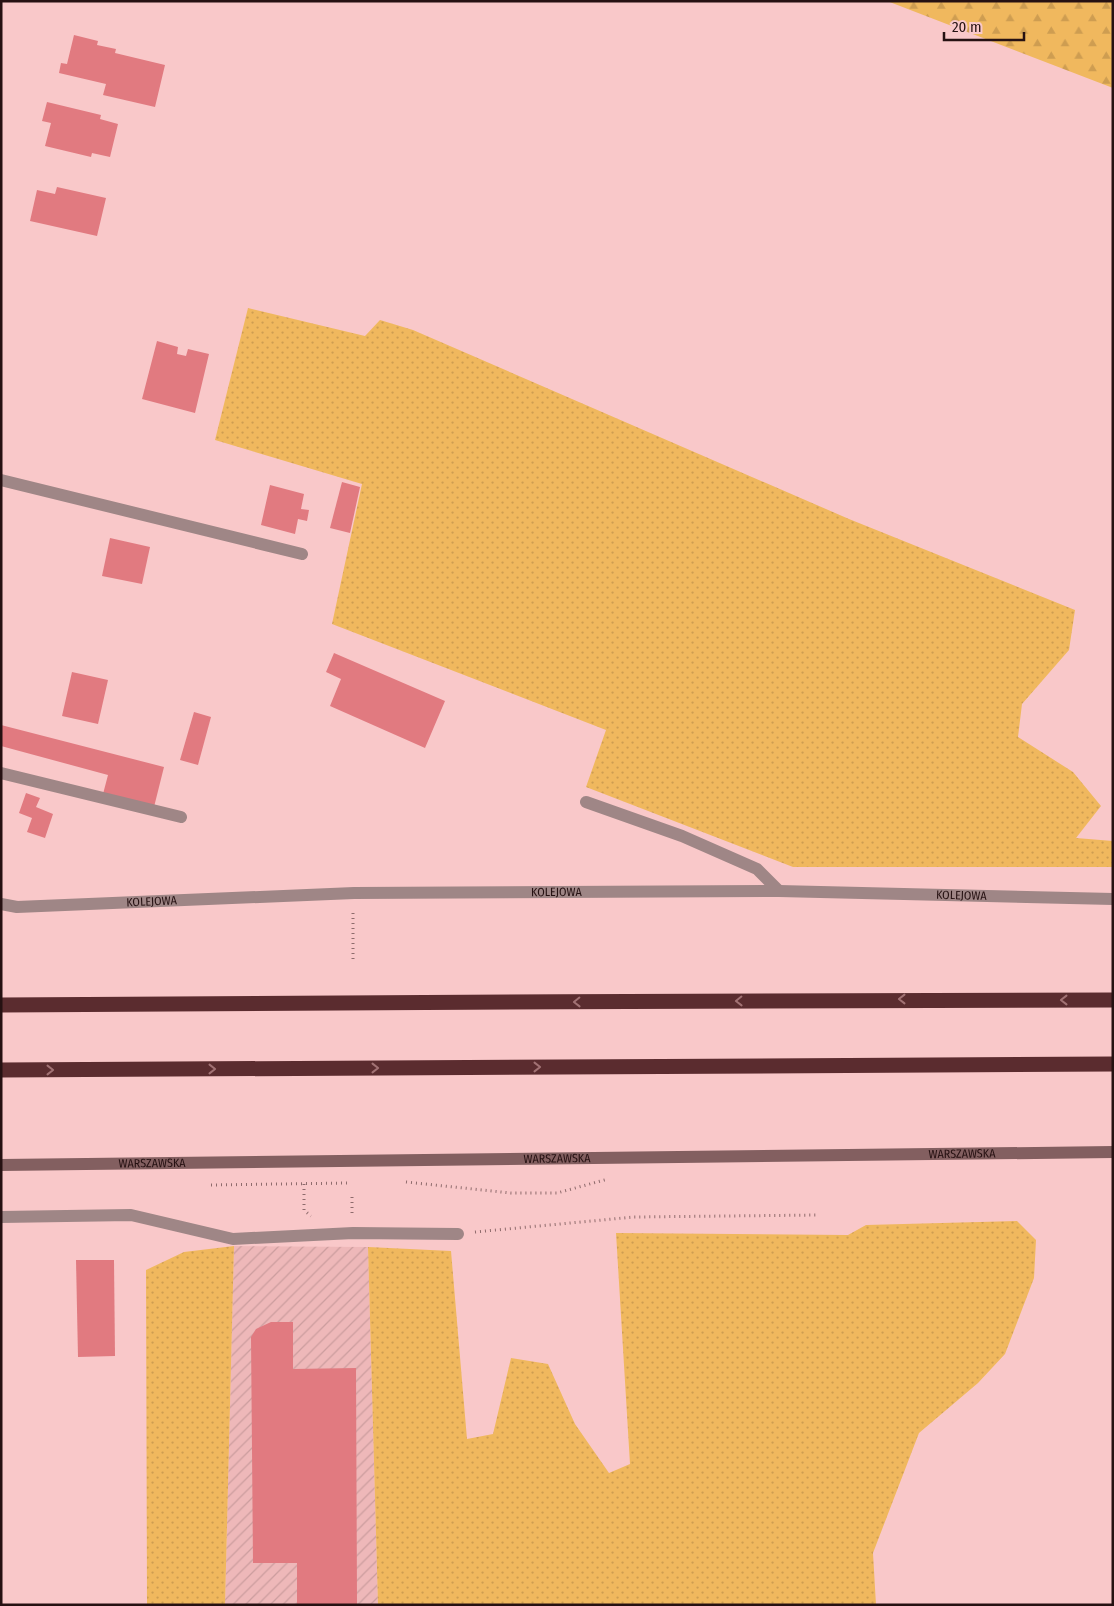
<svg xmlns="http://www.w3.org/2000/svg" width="1114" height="1606" font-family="'Fira Sans Condensed',sans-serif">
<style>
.industrial{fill:url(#industrial-furrows)}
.grass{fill:url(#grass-dots)}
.forest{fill:url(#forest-firs)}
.building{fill:#e17a80}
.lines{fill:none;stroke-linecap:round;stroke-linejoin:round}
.path{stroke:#8e6b6c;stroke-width:3;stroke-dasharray:1 4;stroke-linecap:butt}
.lane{stroke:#9f8686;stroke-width:12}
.street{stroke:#9f8686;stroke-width:12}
.secondary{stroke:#835f60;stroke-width:12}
.highway{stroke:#5b2c2f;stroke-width:15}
.oneway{stroke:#a27274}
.labels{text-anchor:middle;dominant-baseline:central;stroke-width:4;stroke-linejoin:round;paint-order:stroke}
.street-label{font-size:12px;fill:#261112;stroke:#f9c8c9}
</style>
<defs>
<pattern id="industrial-furrows" width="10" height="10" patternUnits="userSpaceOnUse" patternTransform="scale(1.25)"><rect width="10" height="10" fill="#eeb8b9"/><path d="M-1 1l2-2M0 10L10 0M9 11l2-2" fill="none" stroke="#cc9d9e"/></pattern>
<pattern id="grass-dots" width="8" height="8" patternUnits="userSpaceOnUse" patternTransform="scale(1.25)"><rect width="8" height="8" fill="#f0b85e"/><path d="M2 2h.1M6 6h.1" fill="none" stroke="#ce9d51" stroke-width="1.8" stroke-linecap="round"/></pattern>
<pattern id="forest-firs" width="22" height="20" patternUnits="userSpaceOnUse" patternTransform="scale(1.25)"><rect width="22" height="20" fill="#f0b85e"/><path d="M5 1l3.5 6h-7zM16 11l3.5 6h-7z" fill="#ce9d51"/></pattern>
</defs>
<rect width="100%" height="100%" fill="#f9c8c9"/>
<path class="industrial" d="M234,1246L368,1247L378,1605H225Z"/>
<g class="grass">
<path d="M248,308L365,336L380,320L413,330L849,519L1075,610L1069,650L1022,704L1018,737L1073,772L1101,806L1076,838L1113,841V867H793L586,787L606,730L332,624L362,484L215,440Z"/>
<path d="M1017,1221L1036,1240L1034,1278L1005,1354L978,1383L919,1433L873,1553L876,1605H378L368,1247L451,1251L467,1439L493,1434L511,1358L548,1364L575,1424L609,1473L630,1464L616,1233L848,1235L866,1225Z"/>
<path d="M234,1246L225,1605H147L146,1270L184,1252Z"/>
</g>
<path class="forest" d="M887,1H1113V88Z"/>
<g class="building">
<path d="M74,35L98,41L97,45L116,49L115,53L165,65L155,107L103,95L106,84L59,73L61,63L67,64Z"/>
<path d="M47,102L101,115L100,119L118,124L110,157L92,153L91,157L45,146L51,123L42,121Z"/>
<path d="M57,187L106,198L97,236L30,221L37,190L55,194Z"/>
<path d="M157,341L178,347L177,354L186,356L188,349L209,354L195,413L142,399Z"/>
<path d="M342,482L360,487L350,533L330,528Z"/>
<path d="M270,485L304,494L301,509L309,510L307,521L298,519L295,534L261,525Z"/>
<path d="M110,538L150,547L142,584L102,576Z"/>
<path d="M334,653L445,701L425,748L330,706L341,679L326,672Z"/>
<path d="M72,672L108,680L98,724L62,716Z"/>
<path d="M194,712L211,717L198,765L180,760Z"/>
<path d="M1,725L164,767L154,807L103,794L108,775L1,746Z"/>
<path d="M26,793L40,798L36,807L53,814L45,838L27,832L32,818L19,813Z"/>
<path d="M76,1260H114L115,1356L78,1357Z"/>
<path d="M271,1322H293V1369L356,1368L357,1605H297V1563H253L251,1337L256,1329Z"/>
</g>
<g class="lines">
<g class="path">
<path d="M353,959V913"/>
<path d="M406,1182L511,1193H557L608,1179"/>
<path d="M304,1184V1210L311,1216"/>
<path d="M211,1185L348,1183"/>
<path d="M352,1197V1215"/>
<path d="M475,1232L634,1217L819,1215"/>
</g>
<g class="lane">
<path d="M1,773L181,817"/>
<path d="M586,802L682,836L757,869L779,891"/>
<path d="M1,1217L131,1215L233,1239L353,1233L458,1234"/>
</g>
<g class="street">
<path d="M1,480L302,554"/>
<path id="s1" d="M1,904L17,907L354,893L779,891L1113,899"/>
</g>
<path class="secondary" id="s2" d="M1,1165L1113,1152"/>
<g class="highway">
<path d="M1,1005C372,1004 742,999 1113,1000"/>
<path d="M1,1070L1113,1064"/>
</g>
</g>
<defs><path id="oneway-chevron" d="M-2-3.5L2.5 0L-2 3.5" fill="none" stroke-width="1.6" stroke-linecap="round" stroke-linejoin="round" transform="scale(1.25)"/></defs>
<g class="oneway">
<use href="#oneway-chevron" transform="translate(902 999) rotate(-180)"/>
<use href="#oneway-chevron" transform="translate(1064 1000) rotate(-180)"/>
<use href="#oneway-chevron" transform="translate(739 1001) rotate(179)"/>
<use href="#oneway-chevron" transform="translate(577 1002) rotate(179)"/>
<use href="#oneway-chevron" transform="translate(537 1067)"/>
<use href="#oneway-chevron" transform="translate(375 1068)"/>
<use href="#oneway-chevron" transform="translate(212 1069)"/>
<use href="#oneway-chevron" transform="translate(50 1070)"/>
</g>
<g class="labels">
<g class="street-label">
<text stroke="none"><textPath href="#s1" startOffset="556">KOLEJOWA</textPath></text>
<text stroke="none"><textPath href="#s1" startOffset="961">KOLEJOWA</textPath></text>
<text stroke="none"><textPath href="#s1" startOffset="151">KOLEJOWA</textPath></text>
<text stroke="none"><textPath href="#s2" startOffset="961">WARSZAWSKA</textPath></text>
<text stroke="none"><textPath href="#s2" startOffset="556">WARSZAWSKA</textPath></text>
<text stroke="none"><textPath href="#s2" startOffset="151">WARSZAWSKA</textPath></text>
</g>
</g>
<rect width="1114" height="1606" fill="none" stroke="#261112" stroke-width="5"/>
<path d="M944 32v8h80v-8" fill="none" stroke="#261112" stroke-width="2.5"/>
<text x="952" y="32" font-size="15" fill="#261112" stroke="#f9c8c9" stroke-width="4" paint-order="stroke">20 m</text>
</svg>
